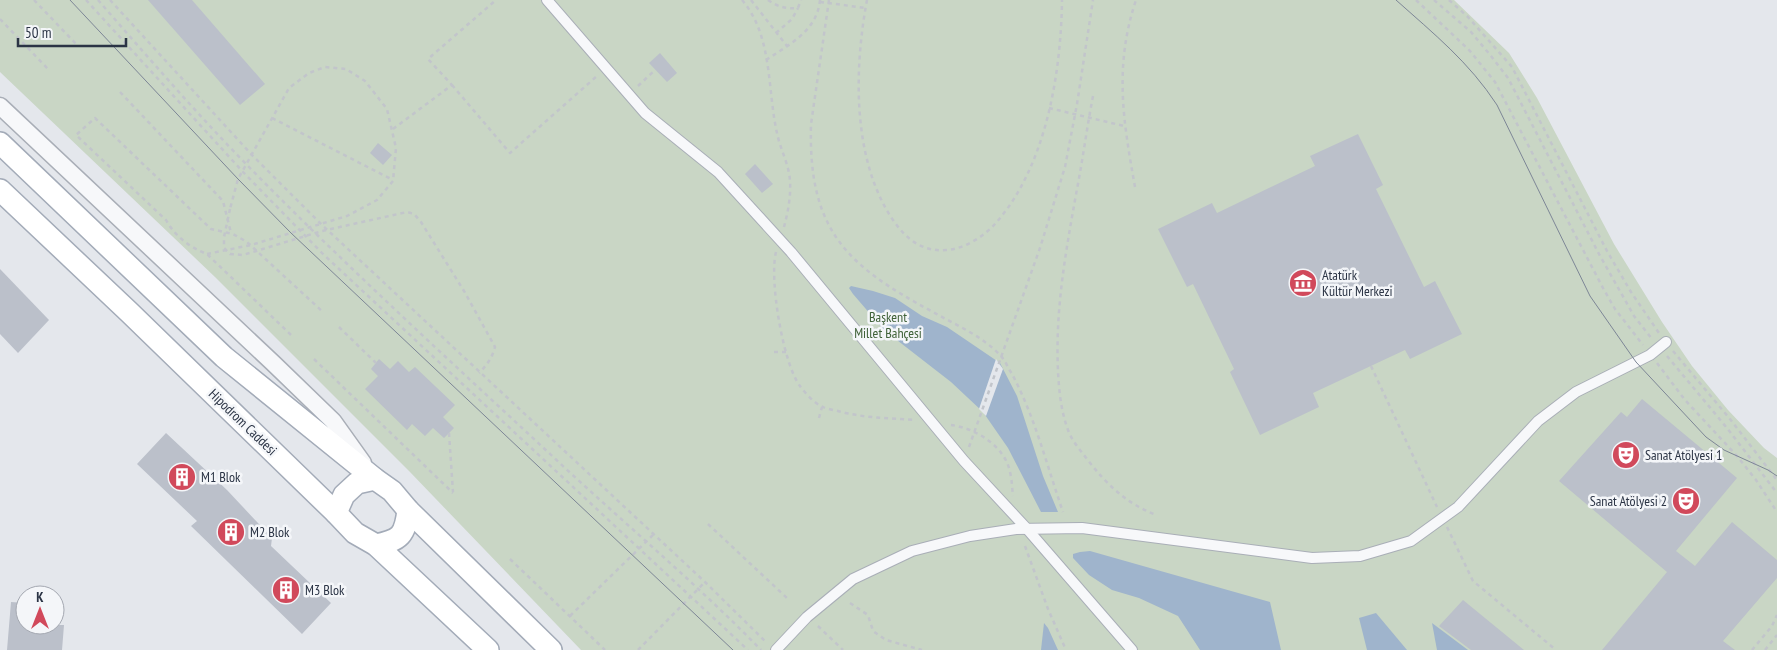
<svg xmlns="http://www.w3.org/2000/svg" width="1777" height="650" font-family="'PT Sans Narrow',sans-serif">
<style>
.green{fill:#c9d6c5}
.water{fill:#9fb4cc}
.pier{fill:#e4e7ec}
.building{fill:#bbc0ca}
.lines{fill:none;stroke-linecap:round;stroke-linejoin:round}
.pedestrian-casing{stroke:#a9aeb7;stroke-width:12}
.tertiary-casing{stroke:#a9aeb7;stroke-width:19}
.primary-casing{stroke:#a3abb8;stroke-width:24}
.path{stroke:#c2c5cb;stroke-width:2.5;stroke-dasharray:4 4;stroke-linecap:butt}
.pedestrian{stroke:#f7f8fa;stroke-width:10}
.tertiary{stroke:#f7f8fa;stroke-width:16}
.primary{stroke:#fff;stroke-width:21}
.tram{stroke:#7d8696;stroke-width:1}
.path-bridge{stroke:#c2c5cb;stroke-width:2.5;stroke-dasharray:4 4;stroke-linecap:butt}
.labels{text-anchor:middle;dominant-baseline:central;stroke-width:5;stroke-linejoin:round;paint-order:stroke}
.poi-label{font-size:14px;fill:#2b3445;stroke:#f4f6f9;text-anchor:start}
.park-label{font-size:14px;fill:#3f6138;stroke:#f4f6f9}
.street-label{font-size:14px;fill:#2b3445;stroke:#f4f6f9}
</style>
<rect width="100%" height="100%" fill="#e4e7ec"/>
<path class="green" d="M0,0H1454L1509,53L1537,98L1614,244L1662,322L1692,366L1728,410L1764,448L1777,458V650H581L410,472L215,277L0,72Z"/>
<g class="water">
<path d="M851,286L873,291L895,298L922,316L947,327L1000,363L1017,396L1043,476L1058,512H1041L1008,448L983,412L951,382L884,330L853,294L849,288Z"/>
<path d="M1090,551L1270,602L1281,650H1200L1178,616L1139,598L1112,590L1089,575L1073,558V554L1080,552Z"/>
<path d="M1376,613L1407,650H1367L1359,618Z"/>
<path d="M1044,623L1048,628L1058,650H1041Z"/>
<path d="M1432,623L1468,650H1437Z"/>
</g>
<path class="pier" d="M996,359L1003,369L986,416L979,409Z"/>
<g class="building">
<path d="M148,0H192L265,84L240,105Z"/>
<path d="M660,53L677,73L667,82L649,63Z"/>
<path d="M1358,134L1383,185L1376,189L1424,287L1435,281L1462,334L1410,359L1405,350L1313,393L1319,407L1260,435L1230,372L1234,369L1193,284L1187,287L1158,229L1212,203L1217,213L1315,166L1310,156Z"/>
<path d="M378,143L392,155L383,165L370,153Z"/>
<path d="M755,164L773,184L762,193L745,174Z"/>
<path d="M0,269L49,320L18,353L0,334Z"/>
<path d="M379,359L390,369L398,361L409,372L415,367L455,405L443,417L454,428L444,438L433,428L425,436L412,424L407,430L365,389L378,376L371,369Z"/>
<path d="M1642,399L1737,478L1676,551L1695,566L1732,522L1777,560V578L1723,641L1735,650H1602L1667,572L1559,481L1621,412L1627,417Z"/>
<path d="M166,433L227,490L272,538L271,546L331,603L302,634L191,526L197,521L137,464Z"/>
<path d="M1463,600L1524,650H1471L1439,626Z"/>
<path d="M11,602L25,603V625H64L62,650H7Z"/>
</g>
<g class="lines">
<defs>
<g id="pedestrian">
<path d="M547,0L645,113L718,172L791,252L964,461L1028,530L1132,650"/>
<path d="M776,650L807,617L853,579L912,551L970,536L1016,529L1082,528L1312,558L1360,556L1411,541L1458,507L1538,421L1576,392L1650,355L1666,342"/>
</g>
<path id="tertiary" d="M0,106L273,363L333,421L363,463"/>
<g id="primary">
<path d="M0,143L224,357L375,479L392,491L408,510L551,650"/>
<path d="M0,190L129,312L336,513L355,533L376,545L488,650"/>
<path d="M336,513L344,495L357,483L375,479"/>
<path d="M376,545C400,540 405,536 408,510"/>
</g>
</defs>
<use href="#pedestrian" class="pedestrian-casing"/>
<use href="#tertiary" class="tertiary-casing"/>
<use href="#primary" class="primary-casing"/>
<g class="path">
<path d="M34,0L78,46"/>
<path d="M86,0L243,172L323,254L748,650"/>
<path d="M98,0C147,56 196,113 248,166C345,265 448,359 549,453C619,519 694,581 761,650"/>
<path d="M110,0L252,155L320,223L705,582L767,643"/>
<path d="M742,0C773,36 767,89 777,133C780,149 789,164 790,181C791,196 788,212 784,227"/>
<path d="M751,0L787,46"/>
<path d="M768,0C778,7 786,9 798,8L801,0"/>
<path d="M829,0L811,124C808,229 845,265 933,312C956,325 982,336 1000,355C1005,360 1008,368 1012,374C1035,417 1047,466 1063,512"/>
<path d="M867,0C854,69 852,160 893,220C906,239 922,252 946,250C964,249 983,237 995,224C1046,167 1061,74 1062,0"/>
<path d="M1416,0L1470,51L1495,82L1603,288L1615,309L1643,345"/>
<path d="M1434,0L1471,32L1491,56L1508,78L1599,254L1634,316L1652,339"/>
<path d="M1449,0L1468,17L1512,67L1607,251L1631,292L1659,333"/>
<path d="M820,2L866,8"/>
<path d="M0,19L49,70"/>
<path d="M776,33L792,19L798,8"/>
<path d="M766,60C790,44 817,31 820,0"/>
<path d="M452,85L510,153L597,76"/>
<path d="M638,86L655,70"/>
<path d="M120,92L223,201L231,233"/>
<path d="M1093,96C1087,127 1083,158 1077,189C1066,250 1055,309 1058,371C1059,391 1061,411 1068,430C1072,441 1080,450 1087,459C1107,485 1126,503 1156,515"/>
<path d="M1049,108L1124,126"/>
<path d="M272,118L393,180"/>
<path d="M393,129L452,85L428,59L496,0"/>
<path d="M1135,187C1123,120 1114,66 1136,0"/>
<path d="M776,252C769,279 783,364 800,386C805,393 815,404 823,407C827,409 833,410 838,411C863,418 888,418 914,420"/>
<path d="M207,254L251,245L347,216L377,200L393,181L396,148L387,109L365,81L346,69L325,67L309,73L289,88L238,179L230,209"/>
<path d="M339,327L376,363"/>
<path d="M291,335L207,254C189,247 175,236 166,220L76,135L95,118L211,229L233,234L247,242L323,312"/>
<path d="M1673,351L1730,419L1777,480"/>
<path d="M774,352H786"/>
<path d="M1667,356L1727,428L1777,493"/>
<path d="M314,359L453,493"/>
<path d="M1657,363L1685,400L1737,456L1756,480L1777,512"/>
<path d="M1371,366L1437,507"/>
<path d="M819,418L822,407"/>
<path d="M951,425C975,428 1005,446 1010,472C1012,480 1012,488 1013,496"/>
<path d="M449,433L453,492"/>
<path d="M969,447L1040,248L1065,167L1077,104L1093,0"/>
<path d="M708,524L788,599"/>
<path d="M1447,527L1473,581L1556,650"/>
<path d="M1025,546L1048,609L1066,650"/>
<path d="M510,559L605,650"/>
<path d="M850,603L868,615L873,631L886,640L922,650"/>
<path d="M570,616L654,534"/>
<path d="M818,626L843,650"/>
<path d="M638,650L705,582"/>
<path d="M1752,650L1772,626L1777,615"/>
<path d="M1765,650L1777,635"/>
</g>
<use href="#pedestrian" class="pedestrian"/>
<use href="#tertiary" class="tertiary"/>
<use href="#primary" class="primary"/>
<g class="tram">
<path d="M70,0L238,179L291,233L733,650"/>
<path d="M1396,0C1434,34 1469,62 1497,105L1590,296L1636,362L1706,437L1724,450L1768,470L1777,476"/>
</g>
<path class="path-bridge" d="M230,209L224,237V248L230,254L243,255L322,231L407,212L414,214L421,222L464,291L495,347C492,358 487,365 479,373"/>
</g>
<defs>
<symbol id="museum-disc" viewBox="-11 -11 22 22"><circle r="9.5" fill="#d1495b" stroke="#f4f6f9"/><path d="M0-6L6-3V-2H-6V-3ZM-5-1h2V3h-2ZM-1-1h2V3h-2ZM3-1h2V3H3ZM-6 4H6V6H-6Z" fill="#fff"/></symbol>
<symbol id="theatre-disc" viewBox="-11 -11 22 22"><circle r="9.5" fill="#d1495b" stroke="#f4f6f9"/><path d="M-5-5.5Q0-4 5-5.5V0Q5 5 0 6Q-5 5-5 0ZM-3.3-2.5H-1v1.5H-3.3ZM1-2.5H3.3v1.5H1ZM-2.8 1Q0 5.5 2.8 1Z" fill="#fff"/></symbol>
<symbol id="building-disc" viewBox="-11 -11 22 22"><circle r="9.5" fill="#d1495b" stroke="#f4f6f9"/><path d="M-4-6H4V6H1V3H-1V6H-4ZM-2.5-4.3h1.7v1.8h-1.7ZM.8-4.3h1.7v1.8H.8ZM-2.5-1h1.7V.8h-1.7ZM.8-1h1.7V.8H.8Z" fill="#fff"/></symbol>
</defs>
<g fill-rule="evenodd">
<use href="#museum-disc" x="1287" y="267" width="32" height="32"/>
<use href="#theatre-disc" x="1610" y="439" width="32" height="32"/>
<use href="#building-disc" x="166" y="461" width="32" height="32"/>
<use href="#theatre-disc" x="1670" y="485" width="32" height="32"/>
<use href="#building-disc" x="215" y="516" width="32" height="32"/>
<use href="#building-disc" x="270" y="574" width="32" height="32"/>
</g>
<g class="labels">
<g class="poi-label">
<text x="1322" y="275">Atatürk<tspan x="1322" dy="16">Kültür Merkezi</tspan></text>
<text x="1645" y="455">Sanat Atölyesi 1</text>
<text x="201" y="477">M1 Blok</text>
<text x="1667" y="501" text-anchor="end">Sanat Atölyesi 2</text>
<text x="250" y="532">M2 Blok</text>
<text x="305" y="590">M3 Blok</text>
</g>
<g class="park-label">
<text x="888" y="317">Başkent<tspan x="888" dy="16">Millet Bahçesi</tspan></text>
</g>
<g class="street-label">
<text transform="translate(243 422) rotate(44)">Hipodrom Caddesi</text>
</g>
</g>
<g transform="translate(40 610)"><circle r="24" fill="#f4f6f9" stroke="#a4a8b1"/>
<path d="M0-4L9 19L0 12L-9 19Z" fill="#d1495b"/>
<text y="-8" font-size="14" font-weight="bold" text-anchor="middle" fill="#2b3445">K</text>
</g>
<path d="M18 38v8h108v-8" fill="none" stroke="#2b3445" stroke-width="2.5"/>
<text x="25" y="38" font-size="15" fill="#2b3445" stroke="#f4f6f9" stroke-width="4" paint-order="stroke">50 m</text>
</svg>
